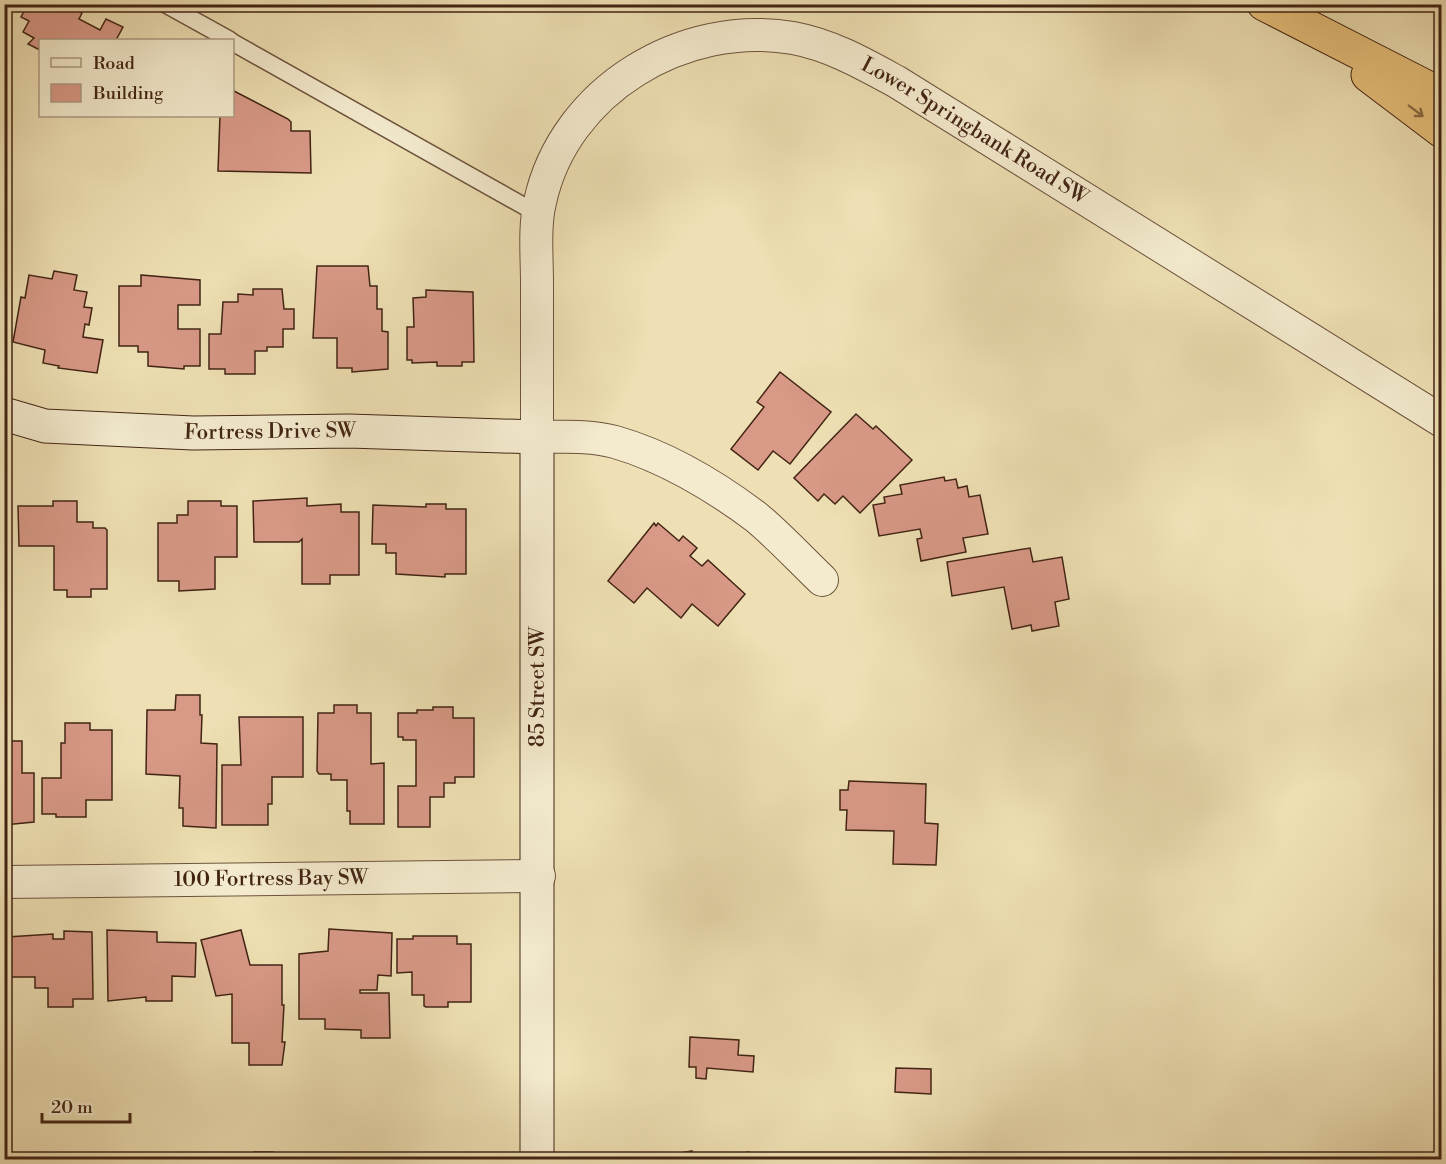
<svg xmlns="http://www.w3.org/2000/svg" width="1446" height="1164" font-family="'Libre Bodoni',serif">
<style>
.building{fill:#d89987;stroke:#422414;stroke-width:1.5}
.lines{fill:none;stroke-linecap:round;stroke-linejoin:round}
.lane-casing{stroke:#6d533c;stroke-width:19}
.street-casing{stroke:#6d533c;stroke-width:34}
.secondary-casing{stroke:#422414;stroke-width:35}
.highway-casing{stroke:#422414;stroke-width:35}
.lane{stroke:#f4ebce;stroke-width:16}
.street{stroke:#f4ebce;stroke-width:32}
.secondary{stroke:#f4ebce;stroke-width:33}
.highway{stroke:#e7c07a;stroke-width:33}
.oneway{stroke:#8c6a42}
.labels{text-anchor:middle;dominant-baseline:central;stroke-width:4.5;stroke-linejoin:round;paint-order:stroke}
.street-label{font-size:21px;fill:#422414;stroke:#f4ebce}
</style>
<rect width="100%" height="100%" fill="#eee0b4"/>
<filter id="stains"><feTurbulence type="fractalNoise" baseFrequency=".00333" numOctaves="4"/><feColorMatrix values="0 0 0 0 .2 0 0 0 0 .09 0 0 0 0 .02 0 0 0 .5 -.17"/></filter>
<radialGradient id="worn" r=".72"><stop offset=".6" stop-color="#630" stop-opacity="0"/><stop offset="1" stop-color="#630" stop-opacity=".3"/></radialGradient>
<g class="building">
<path d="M28,4H66L82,13L79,19L100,30L106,19L123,27L116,40H40V50L28,44L34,38L23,32L29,21L21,17Z"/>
<path d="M232,90L288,119L291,122V131H310L311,173L218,171L220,116H232Z"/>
<path d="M317,266H368L370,286H377V309H382V331L388,332V369L352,372V368H337V338H313Z"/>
<path d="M54,271L77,275L74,290L87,292L84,307L92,308L89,325L85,324L83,337L103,340L97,373L58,368L59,366L43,363L45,350L13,342L21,297L25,298L29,275L52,279Z"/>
<path d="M141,275L200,280V305H178V329H200V366H184V369L148,366V352H138V346H119V286H141Z"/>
<path d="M253,289H282L284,309H294V329H283V347H267V351H255V374H225V369H209V334H221L223,302H238V294L253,295Z"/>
<path d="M426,290L473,292L474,362H462V366H437V362L412,363V360H407V327H414L413,298L426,297Z"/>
<path d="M780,372L831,412L790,464L773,451L758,470L731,449L764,407L757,402Z"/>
<path d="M856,414L873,429L876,426L912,460L860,513L843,496L835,504L824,494L818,501L794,478Z"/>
<path d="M944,477L945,481L956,479L958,488L967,486L969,497L980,495L988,534L963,538L966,552L921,561L917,539L922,538L920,529L879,536L873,505L885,503L884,497L902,494L900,485Z"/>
<path d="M307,498V506L341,504V512H359V575H330V584H302V539L299,542H254L253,501Z"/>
<path d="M53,501H77V522H93V528H105L107,530V589H91V597H67V590H54V546H19L18,506H53Z"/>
<path d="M188,501H221V506H237V557H215V589L179,591V581H158V523H177V515H188Z"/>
<path d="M426,504H446V509H466V574H445V577L396,574V553H386V544H372L373,505L426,507Z"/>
<path d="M654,523L656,526L658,523L679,541L683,536L697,548L690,556L702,566L708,560L745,594L718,626L692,604L681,618L647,588L634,603L608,581Z"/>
<path d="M1030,548L1033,562L1062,557L1069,599L1055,602L1059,626L1032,631L1031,625L1012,629L1004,587L952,596L947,562Z"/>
<path d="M176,695H200V715H202L201,743L217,744L216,828L183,826V808H179L180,776L146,774L147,710H175Z"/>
<path d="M334,705H357V713H371V764L384,763V824H350V811H347V780H331V774H319L317,771L318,713H334Z"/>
<path d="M433,707H453V718H474V777H455V783H444V797H430V827H398V786H416V740H403V737H398V713H417V710H433Z"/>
<path d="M239,717H303V777H272V804H268V825H222V765H241Z"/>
<path d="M65,723H90V730H112V800H86V817H56V814H42V778H61V743H65Z"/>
<path d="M4,741H22V773H34V822L4,825Z"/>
<path d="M849,781L926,784L925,823L938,824L936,865L893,864L894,831L846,830L847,810H840V790H848Z"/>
<path d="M329,929L392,933L391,976L378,975L377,990H360V993H389L390,1038H361V1030L325,1029V1019H299V954L328,951Z"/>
<path d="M107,930L157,932V942L196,943L195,977L172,976V1001H146V997L108,1001Z"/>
<path d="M241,930L250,965H282V1005H284L282,1042H285L282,1065H249V1043H232V994L216,996L201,940Z"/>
<path d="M64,931L92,932L93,999H73V1007H48V988H35V977H7V937L53,934V939H64Z"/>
<path d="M413,936H457V944H471V1002H448V1007H426L424,1006V995H412V972L397,973V939H413Z"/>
<path d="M690,1037L739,1040L738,1055L754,1056L753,1072L707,1068L706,1079L696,1078V1067H689Z"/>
<path d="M896,1068L931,1069V1094L895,1092Z"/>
<path d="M692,1151L693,1160H665L664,1156Z"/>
<path d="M254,1152H273V1155L307,1160H232V1154L254,1155Z"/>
<path d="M749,1152L750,1160H710Z"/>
<rect x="348" y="1155" width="30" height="5"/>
</g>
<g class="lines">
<defs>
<g id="lane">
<path d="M165,4L230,40"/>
<path d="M232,42L538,214"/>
</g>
<g id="street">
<path id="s1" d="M822,580C800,559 779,536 756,517C715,486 664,456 615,442C590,435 563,437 537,437C537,386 537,334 537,283C537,257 534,227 540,202C564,90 684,19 793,38C831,45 864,64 897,82L1442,421"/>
<path id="s2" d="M4,882L539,876"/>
</g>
<g id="secondary">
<path id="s3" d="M4,414L45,426L193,433L349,431L537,437V1160"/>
</g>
<g id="highway">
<path d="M1264,4L1442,95"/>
<path d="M1368,75L1442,131"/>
</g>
</defs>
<use href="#lane" class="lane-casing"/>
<use href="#street" class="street-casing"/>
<use href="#secondary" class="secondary-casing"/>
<use href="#highway" class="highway-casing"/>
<use href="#lane" class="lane"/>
<use href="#street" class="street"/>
<use href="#secondary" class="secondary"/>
<use href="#highway" class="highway"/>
</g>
<defs><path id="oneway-shaft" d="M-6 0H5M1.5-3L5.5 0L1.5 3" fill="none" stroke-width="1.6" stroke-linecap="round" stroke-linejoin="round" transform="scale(1.5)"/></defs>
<use class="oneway" href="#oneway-shaft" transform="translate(1416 111) rotate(37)"/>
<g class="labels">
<g class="street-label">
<text stroke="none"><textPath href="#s1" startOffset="1102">Lower Springbank Road SW</textPath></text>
<text stroke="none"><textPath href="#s3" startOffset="268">Fortress Drive SW</textPath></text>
<text transform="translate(538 687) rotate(-90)">85 Street SW</text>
<text stroke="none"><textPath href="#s2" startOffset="267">100 Fortress Bay SW</textPath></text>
</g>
</g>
<rect width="1446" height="1164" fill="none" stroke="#eee0b4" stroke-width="24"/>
<rect x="6" y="6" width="1434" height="1152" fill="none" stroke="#422414" stroke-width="3"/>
<rect x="12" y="12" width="1422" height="1140" fill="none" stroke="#422414" stroke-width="1.5"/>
<rect x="39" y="39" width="195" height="78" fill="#f4ebce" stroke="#ad9b84" stroke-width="1.5"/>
<rect x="51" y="58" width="30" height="9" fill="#f4ebce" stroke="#ad9b84" stroke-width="1.5"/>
<text x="93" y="69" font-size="18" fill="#422414">Road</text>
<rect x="51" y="84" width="30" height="18" fill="#d89987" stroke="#ad9b84" stroke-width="1.5"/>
<text x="93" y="99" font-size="18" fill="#422414">Building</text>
<path d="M42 1113v9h88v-9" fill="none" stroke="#422414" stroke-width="3"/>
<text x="51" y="1113" font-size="18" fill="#422414" stroke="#f4ebce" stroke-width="4.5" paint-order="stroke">20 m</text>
<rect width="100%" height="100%" filter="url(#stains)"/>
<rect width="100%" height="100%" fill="url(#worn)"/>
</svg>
